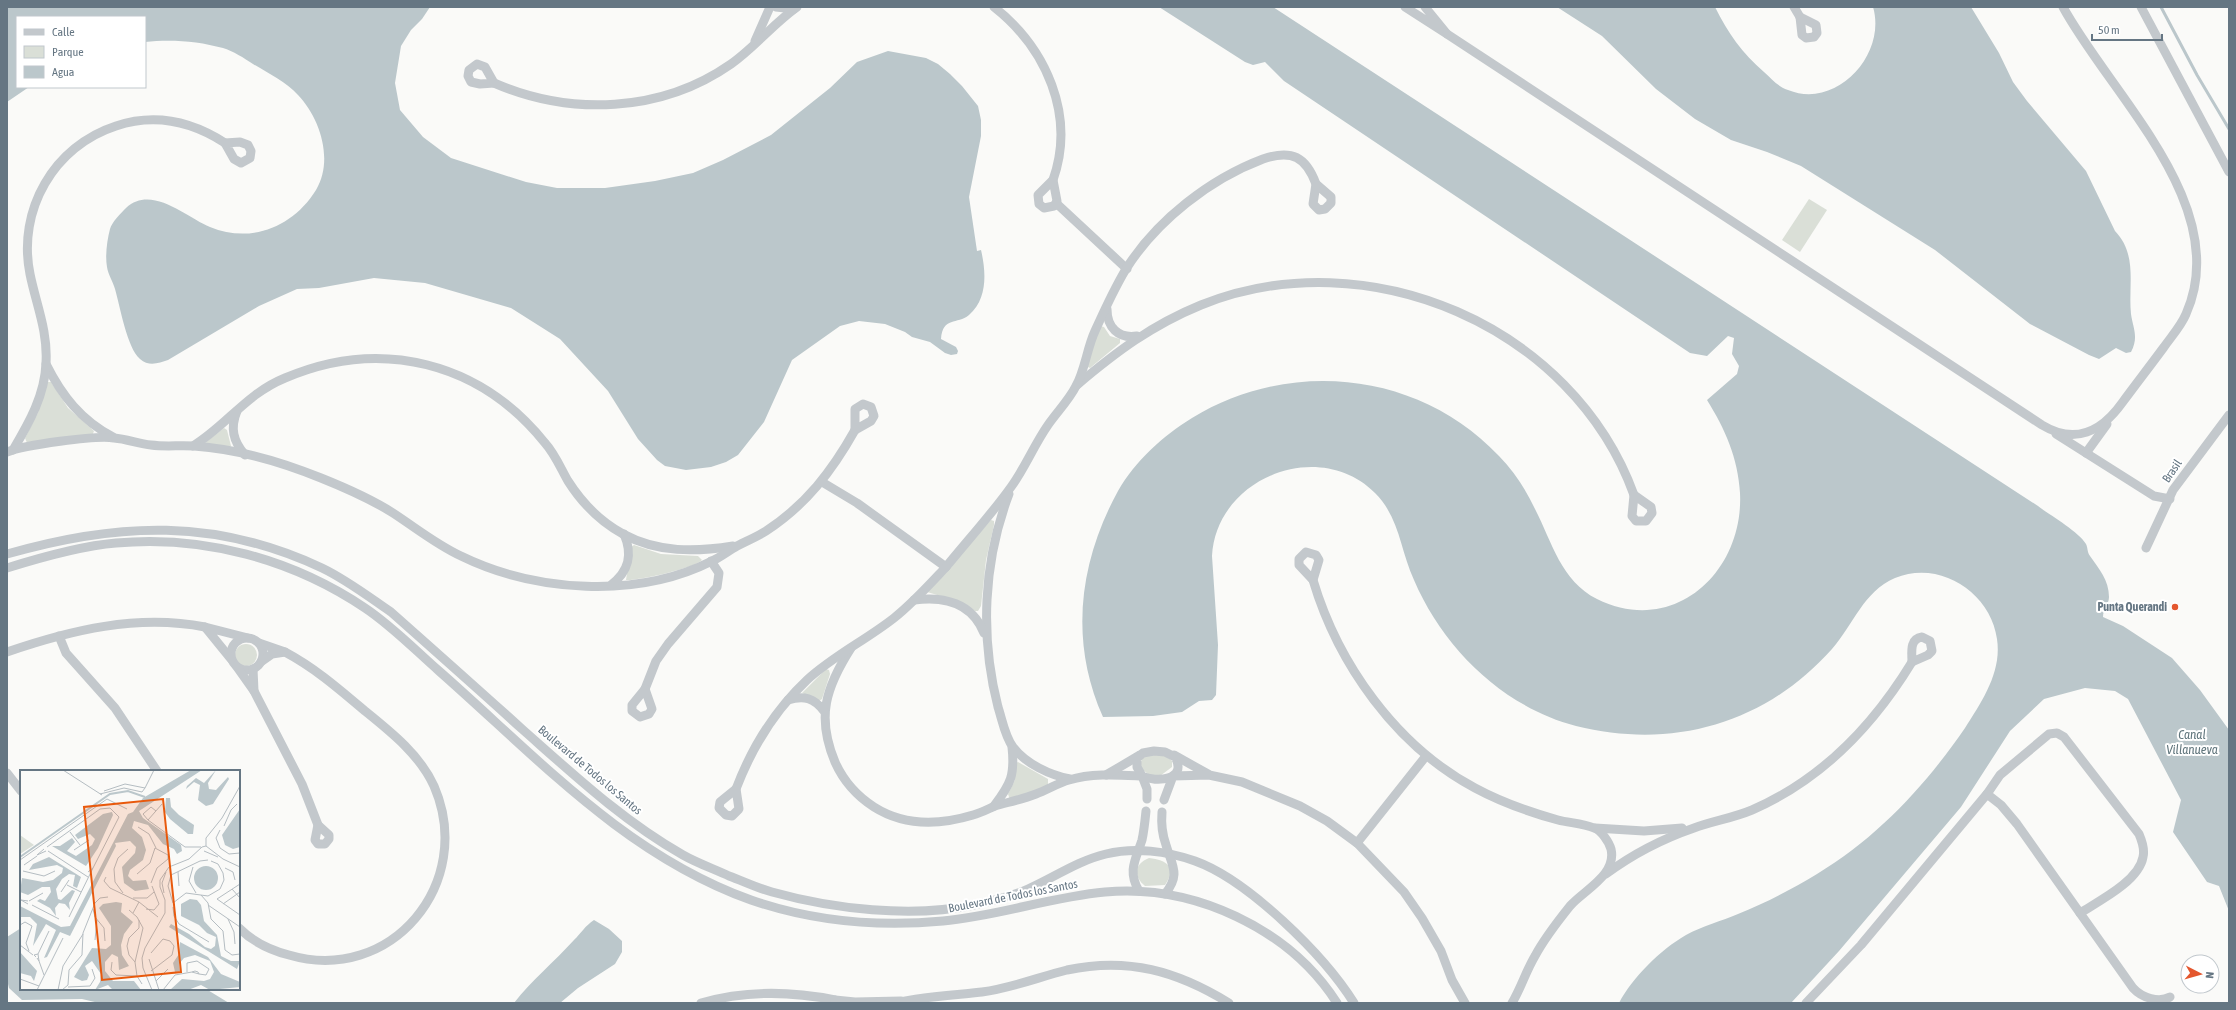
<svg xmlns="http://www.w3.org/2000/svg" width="2236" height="1010" font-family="'Asap Condensed',sans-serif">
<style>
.green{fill:#dadfd7}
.water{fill:#bbc7cb}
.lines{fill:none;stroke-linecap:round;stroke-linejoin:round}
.stream{stroke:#bbc7cb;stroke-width:3}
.minor{stroke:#c3c8cc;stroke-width:9}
.poi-dot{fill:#e4572e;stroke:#fff;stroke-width:1.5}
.labels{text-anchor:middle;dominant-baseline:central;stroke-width:4;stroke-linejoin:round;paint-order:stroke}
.street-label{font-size:12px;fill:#657683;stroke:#fff}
.poi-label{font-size:12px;font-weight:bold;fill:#657683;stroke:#fff;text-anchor:end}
.water-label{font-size:13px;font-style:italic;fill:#60757c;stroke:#fff}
.inset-river{fill:none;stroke:#bbc7cb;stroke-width:2}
.inset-road{fill:none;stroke:#b5bdc2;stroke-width:1}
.view{fill:#e8590c;fill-opacity:0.15;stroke:#e8590c;stroke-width:2}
.inset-edge{fill:none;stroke:#657683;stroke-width:2}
</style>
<rect width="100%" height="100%" fill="#fafaf8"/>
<g class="green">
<path d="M1809,199L1827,210L1800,252L1782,240Z"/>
<path d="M1100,326L1104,327L1110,336L1120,339V343L1090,368L1086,366Z"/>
<path d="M45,382H51L68,408L94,431L92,436L27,443L25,438L38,413Z"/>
<path d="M224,428L227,430L231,446L229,448L207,446L206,442Z"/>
<path d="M991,520L994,521V525L986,560L981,606L978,611H975L958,601L927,592Z"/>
<path d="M634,545L661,554L698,556L702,560C695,568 637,581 626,580L631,547Z"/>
<circle cx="246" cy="655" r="11"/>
<path d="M826,669L829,670L830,674L822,699L819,701L802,693Z"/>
<path d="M1151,754L1165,755L1172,761V767L1160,776H1151L1140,768L1142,757Z"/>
<path d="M1018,762L1048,779V786L1010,800L1008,794L1015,780V764Z"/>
<path d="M1149,858C1167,860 1177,867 1165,885L1145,886C1133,876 1134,864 1149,858Z"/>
</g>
<g class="water">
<path d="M7,7H430L422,19L411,30L401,46L395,83L400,110L423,137L451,158L526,182L557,188H605L655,181L693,173L723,160L771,135L830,88L857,62L888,51L926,58L938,64L950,74L962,86L978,106L981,120V136L969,197L977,251L981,250C986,271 988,299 969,315C957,325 943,316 941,339L956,347L958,351L957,354L951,355L945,353L930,342L912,337L905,332L885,324L859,321L840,326L792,360L764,422L738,455L726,462L711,467L686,470L665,466L657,460L638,439L608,391L560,339L511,308L425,283L374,278L319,288L297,289L259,306L168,360C159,363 149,367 140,359C127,348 120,306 115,289C113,282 108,274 107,267C105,256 107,240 110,229C112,222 121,213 126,208C152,184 187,218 210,227C251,244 293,227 316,190C334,160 320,118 298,95C286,82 268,73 253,64C244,58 233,51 223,48C198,41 170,39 145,42V17H17V87H29L7,102Z"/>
<path d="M1159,7H1273L2038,506C2051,516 2078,531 2086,544C2088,548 2087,552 2090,556C2099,569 2109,580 2109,597C2109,604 2103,609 2103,617L2123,626L2172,658L2200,690L2229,730V911L2219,886L2207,882L2173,832L2181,800L2128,699L2115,691L2085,688L2044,699L2010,731L1961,807L1839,951L1791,1003H1619C1633,977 1660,950 1686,935C1702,926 1722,921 1738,914C1766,903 1792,889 1817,874C1878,837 1925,786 1965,728C1982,701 2002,672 1997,639C1991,593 1940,559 1895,578C1863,592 1854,624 1832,649C1765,724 1673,750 1576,726C1503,707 1443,648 1414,580C1400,550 1400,518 1375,493C1319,437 1216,478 1212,556L1218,645L1216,695L1212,700L1199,701L1182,712L1153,716L1103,717C1069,641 1079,562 1118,491C1135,461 1163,436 1192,418C1290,358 1419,371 1499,456C1514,471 1526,490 1535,509C1552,542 1561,581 1597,599C1674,637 1744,572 1740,493C1738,458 1725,429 1707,400L1737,374L1739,366L1732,354L1734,338L1728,336L1707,356L1690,353L1284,81L1265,62L1253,65L1245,62Z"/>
<path d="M1557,7H1715C1728,33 1742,53 1764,72C1772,79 1777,86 1788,90C1837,110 1887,54 1873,7H1971L1999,53L2013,82L2027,101L2086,171L2115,231C2138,255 2128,285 2131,314C2133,328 2139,337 2131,352L2126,353L2116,348L2099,359L2089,355L2030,324L1935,250L1801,166L1767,152L1731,140L1695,119L1656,89L1602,36Z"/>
<path d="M594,920L609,929L622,941V952L615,964L578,988L560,1003H514C532,980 554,962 574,940C581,933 585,926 594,920Z"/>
<path d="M21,928V989H206L229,1003H99L82,999L22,1000L9,988L7,980V937Z"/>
</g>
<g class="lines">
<path class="stream" d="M2161,7L2197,75L2229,129"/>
<g class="minor">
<path d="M776,7L794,9"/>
<path d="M994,7C1046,48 1076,115 1053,180"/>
<path d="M1405,7L1447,34L1425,7"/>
<path d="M1794,7L1800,17"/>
<path d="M2141,7L2229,172"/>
<path d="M1800,17L1816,25L1817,33L1814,37L1806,38L1802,35Z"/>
<path d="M1447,34L2042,425C2075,445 2102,431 2122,403C2136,384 2150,366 2164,347C2171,337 2181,326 2186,314C2234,206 2110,94 2063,7"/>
<path d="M755,41L770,7"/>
<path d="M477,64L485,67L494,83L480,84L471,82L468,76L469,70Z"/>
<path d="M494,83C570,116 661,113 731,64C755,47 773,24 797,7"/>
<path d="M240,142L248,145L251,151L250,158L241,163L234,159L225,143Z"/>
<path d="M1053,180L1057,201L1054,206L1044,208L1039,204L1038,195Z"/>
<path d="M1316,184L1331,197V203L1325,209L1319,210L1313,204Z"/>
<path d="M1056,203L1127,269"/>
<path d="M1107,309C1107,327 1118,339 1137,336"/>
<path d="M46,364C62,396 81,420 113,437"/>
<path d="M1077,385C1116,352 1152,325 1201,305C1367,238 1573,326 1634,495"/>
<path d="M863,404L871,407L874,416L871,421L855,430V409Z"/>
<path d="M237,411C230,428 233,441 245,455"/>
<path d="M2056,434L2086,453L2107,424"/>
<path d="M193,446C227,425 246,394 285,378C381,337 480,362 545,443C555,454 561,469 568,481C582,503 601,522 623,534C658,553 696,552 733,546"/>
<path d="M13,450C29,423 45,395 46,363C48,331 36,304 30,274C17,210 54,146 116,126C155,113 191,121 225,143"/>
<path d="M7,452C24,445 96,435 114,438C127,439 139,444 151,445C166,447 179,445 194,446C236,449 282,462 321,478C346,488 371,499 393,513C416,528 437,545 461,556C535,592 637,599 712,561C721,557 728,551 737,546C746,541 757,537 766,531C806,505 832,471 855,430"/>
<path d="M2086,453L2154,496L2170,499"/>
<path d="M822,482L857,503L946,567C967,541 991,515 1011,487C1025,468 1034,445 1048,425C1057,412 1069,400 1076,386C1085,370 1087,348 1095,331C1104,311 1114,289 1126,269C1157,220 1210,179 1263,159C1292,149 1306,157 1316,184"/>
<path d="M1009,494C983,562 980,637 998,707C1002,719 1005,737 1013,747C1026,764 1050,775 1070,779"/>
<path d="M1634,495L1651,507L1652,513L1646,521H1636L1632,516Z"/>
<path d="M2146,548L2173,490L2229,415"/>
<path d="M1306,552L1316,555L1319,560L1313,580L1299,565V559Z"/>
<path d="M7,554C118,522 216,518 322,568C347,580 369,597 391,612C435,651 479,690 522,729C573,774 623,821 683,855C697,863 714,869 729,876C743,881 757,888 772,892C833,909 911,918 974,905C992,901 1011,897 1028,889C1055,877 1077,861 1106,854C1134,847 1167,851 1195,861C1248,880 1324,955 1354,1003"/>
<path d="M7,568C42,557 80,546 116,543C204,535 292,559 365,608C392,626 415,650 439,671C537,757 625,855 751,900C812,921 879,927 943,921C998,916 1050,897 1105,892C1193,884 1289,928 1337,1003"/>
<path d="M1313,580C1338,664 1396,746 1475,788C1501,802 1529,812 1558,820C1569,823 1583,823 1594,828C1601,830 1609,842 1611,849C1617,875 1584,890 1570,906C1558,921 1544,939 1535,956C1526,971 1521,988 1512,1003"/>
<path d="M611,585C629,571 633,555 624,534"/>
<path d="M914,600C944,596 972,603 984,633"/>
<path d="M59,636L66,653L115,708L157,771"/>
<path d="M1922,637L1930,641L1932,651L1928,655L1912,662C1912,653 1909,639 1922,637Z"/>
<circle cx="247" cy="654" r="16"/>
<path d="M259,643L285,652L272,654L262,661"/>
<path d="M851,648C826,687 816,717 835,762C843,780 857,796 874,807C904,826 940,825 973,815C981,813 988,809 995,806C1009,802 1023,799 1036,794C1047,790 1058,783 1069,780C1092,773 1119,775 1142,776L1147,789V799"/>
<path d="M7,652C71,630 137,614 205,627"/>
<path d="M231,659L205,627L248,638"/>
<path d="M237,667L254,691L253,669"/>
<path d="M645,689L656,661L668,644L717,587L719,573L711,561"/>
<path d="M645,689L652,709L649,714L640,717L632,711V705Z"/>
<path d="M254,691L302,784L318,825"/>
<path d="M788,700C804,695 814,698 824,711"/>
<path d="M1154,751L1165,752L1175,757C1188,780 1156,783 1142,776L1137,767V758L1143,753Z"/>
<path d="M1174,755L1208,774"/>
<path d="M7,773L21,791"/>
<path d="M1106,775L1140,755"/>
<path d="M736,789C752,747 774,711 807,680C833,656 866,640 894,618C913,603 929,585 946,567"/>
<path d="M736,789L739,809L732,816L726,815L719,808L720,802Z"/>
<path d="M1987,794L2000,775L2049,734L2057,733L2064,737L2139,834C2142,841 2145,849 2143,857C2139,881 2099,901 2080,913"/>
<path d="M1164,800L1173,776L1209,775L1242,782L1300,806L1327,821L1357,843L1404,892L1422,918L1441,951L1452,980L1465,1003"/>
<path d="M994,806C1011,784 1015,775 1012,747"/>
<path d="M1162,812C1161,824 1162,834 1166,845C1172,866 1181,874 1165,894"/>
<path d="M318,825L329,835V839L325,844H318L315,840Z"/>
<path d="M1595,828L1644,831L1682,828"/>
<path d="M1357,843L1426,756"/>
<path d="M1606,874C1633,854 1662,839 1694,828C1713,821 1733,818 1752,810C1821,780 1873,726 1912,662"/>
<path d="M1139,891C1127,871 1136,859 1142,840C1144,831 1145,821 1146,811"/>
<path d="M239,928C253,942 270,950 289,955C391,985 476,883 434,786C420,755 391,732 365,711C339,689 315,668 285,652"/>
<path d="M701,1003C746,990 790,991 835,1000"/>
<path d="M844,1003L835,1000L855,1002L901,1001"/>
<path d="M898,1003C906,998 968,994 982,992C1012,988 1039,977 1067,970C1128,957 1177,971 1229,1003"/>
<path d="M1806,1003L1861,945L1987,794L2001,805L2017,824L2133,988C2142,998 2159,1003 2170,997"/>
</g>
</g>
<circle class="poi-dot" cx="2175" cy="607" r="4"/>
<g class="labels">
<g class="street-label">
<text transform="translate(2172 471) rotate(-56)">Brasil</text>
<text transform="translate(590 770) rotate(40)">Boulevard de Todos los Santos</text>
<text transform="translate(1013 896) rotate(-11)">Boulevard de Todos los Santos</text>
</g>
<g class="poi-label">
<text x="2167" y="607">Punta Querandi</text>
</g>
<g class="water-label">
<text x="2192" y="734">Canal<tspan x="2192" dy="15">Villanueva</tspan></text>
</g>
</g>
<g transform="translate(20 770)">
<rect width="220" height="220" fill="#fafaf8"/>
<path d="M0,65L14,75L0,84Z" fill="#dadfd7"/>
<path d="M171,0H182L119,41L123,48L161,75L162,81L157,84L154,79L143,74L128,55L114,51L112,58L122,67L126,80L123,90L110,100L108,106L113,111L126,110L129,119L115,121L104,113L102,97L115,83L116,77L110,71L95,73L96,76L50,166L40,162L27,187L24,188L36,160L26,154L13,176L17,154L10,147H0V136L41,157L50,156L108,44L113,42L123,28ZM196,0L188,13L189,19L196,20L208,7L209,9L193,34L186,36L178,30L180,15L174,12L166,19L167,16L176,8L184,13ZM146,28H150L151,37L159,45L174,55L173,64H168L150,49L145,42ZM220,39V77L213,79L205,75L202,65ZM92,42L93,45L78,78L66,96L32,76H40L52,68L55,72L47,81L56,86L72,75L75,69L70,64L58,69L55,65L83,44ZM29,87L61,107L57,118L53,116L55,105L49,104L42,109L36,119L38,129L41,130L52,120L55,121L49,133L50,140L45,134L39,133L35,138L36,146L30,138L17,131L20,129L25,131L31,122L30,117H22L8,125L0,122L2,108L23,112L33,110L42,103L43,98L37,95L9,100L13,94ZM174 108a12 12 0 1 1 24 0a12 12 0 1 1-24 0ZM170,129L177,130L181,135L184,151L197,165L201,186L211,191H220L217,199L149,157L151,154L169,164L185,177L191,179L195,176L196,167L187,163L179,155L161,146V134ZM96,132L102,133L101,142L113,152L104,164L101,175L102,185L109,196L99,200L98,187L92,184L85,192V201L93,211H114L121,220H93L88,215L75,220L80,212L81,204L72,191L65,196L69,205L67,210L62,211L54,207L72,178L86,179L91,175V156L79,138L83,134ZM160,172L188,187L201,204L220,212V217L190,220L181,215L168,220H150L162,209L184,211L190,209L194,202L190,191L175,185L164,188L159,194L160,201L155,202L153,193L159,184ZM0,182L17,201L14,211L11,206L0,203Z" fill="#bbc7cb"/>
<path class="inset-river" d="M0,87L90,24L108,21L125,27"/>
<path class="inset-road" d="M43,0L82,25M84,21L105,14L125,18L134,0M80,24L104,18L122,22L125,18M142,34L128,50L165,77H181M128,50L123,44L131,37L136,41M204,56L211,40L217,34M118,57L129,64L136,78M200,60L196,68L200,78L209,84L220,83M50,62L60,75M186,76V68L202,48L220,16M27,77L80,39L90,38L99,47L73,98M182,77L186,76L203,89L220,97M24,79L17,85L26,81M54,80L69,70M28,81L68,107M184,81L198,87M0,90L87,29L107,39M188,90L180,91L151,105L148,116L153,133L166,123L188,126L200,119L204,110L203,103L198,94L191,91M4,95L17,86M173,97L169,111L176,123M205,98L213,102L215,110M3,101L24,106L35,101M158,102L159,116M117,104L130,93L135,78L148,85V89L137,98L131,113M86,107L84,111L90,118L119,132L113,143M220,114L197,129L220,145M47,115L61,122M212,119L220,128M41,122L49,110M103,123L95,112L94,99L98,88L108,79M144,123L142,113L146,102M181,125L188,133L191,149L203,161L205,180L212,185L220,184M113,128H127L134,122M9,131L23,123M119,132L138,147M8,134L1,130L8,131M203,134L220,122M12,135L39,149M188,135L220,157M153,137L154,146L159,154L189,172M73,139L75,147L84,158L85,171M126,139L134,140L139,134L132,116M109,140L117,147L123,158L115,192L117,206L122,214M49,147L73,98L68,102M208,149L214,162L215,174M0,155L5,152L12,156L6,173L9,181M75,170L77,150M0,175L13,185M131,183L143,169L150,171L154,176L152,185L131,201M18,184L29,161M16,187L14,185L18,184L19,191L17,188M129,189L139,220M19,191L24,205M92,192L91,200L96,205L117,206M115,192L109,185L107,176L109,168L119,158V150M175,201L178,202L179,204L172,202ZM167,202V193L177,191L189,199L186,205L179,204M0,209L19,216M136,211L148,199M48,217L70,216L75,208L72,199M17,220L43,168M38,220L43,196L63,164M42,220L48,215L49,200L62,185L63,163L75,133L80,128L88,127M132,220L123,198L122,188L125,178L145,143V130L140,117V110L149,97L169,89L182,77M143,220L155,205L172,202"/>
<path class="view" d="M143,29L161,202L82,210L64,37Z"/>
<rect width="220" height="220" class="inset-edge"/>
</g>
<rect width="2236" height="1010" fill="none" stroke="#657683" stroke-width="16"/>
<rect x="16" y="16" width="130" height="72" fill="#ffffff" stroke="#c1c8cd"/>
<rect x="24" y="29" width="20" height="6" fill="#c3c8cc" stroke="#c1c8cd"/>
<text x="52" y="36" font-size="12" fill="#657683">Calle</text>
<rect x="24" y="46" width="20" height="12" fill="#dadfd7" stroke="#c1c8cd"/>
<text x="52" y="56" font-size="12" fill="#657683">Parque</text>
<rect x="24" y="66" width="20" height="12" fill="#bbc7cb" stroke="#c1c8cd"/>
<text x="52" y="76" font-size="12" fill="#657683">Agua</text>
<g transform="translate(2200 974) rotate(96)"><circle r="19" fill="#ffffff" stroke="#c1c8cd"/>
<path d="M0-3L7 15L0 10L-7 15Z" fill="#e4572e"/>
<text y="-6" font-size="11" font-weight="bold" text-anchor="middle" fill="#657683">N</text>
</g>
<path d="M2092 34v6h70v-6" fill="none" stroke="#657683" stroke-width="2"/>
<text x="2098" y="34" font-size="12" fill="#657683" stroke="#ffffff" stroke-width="3" paint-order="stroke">50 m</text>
</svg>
